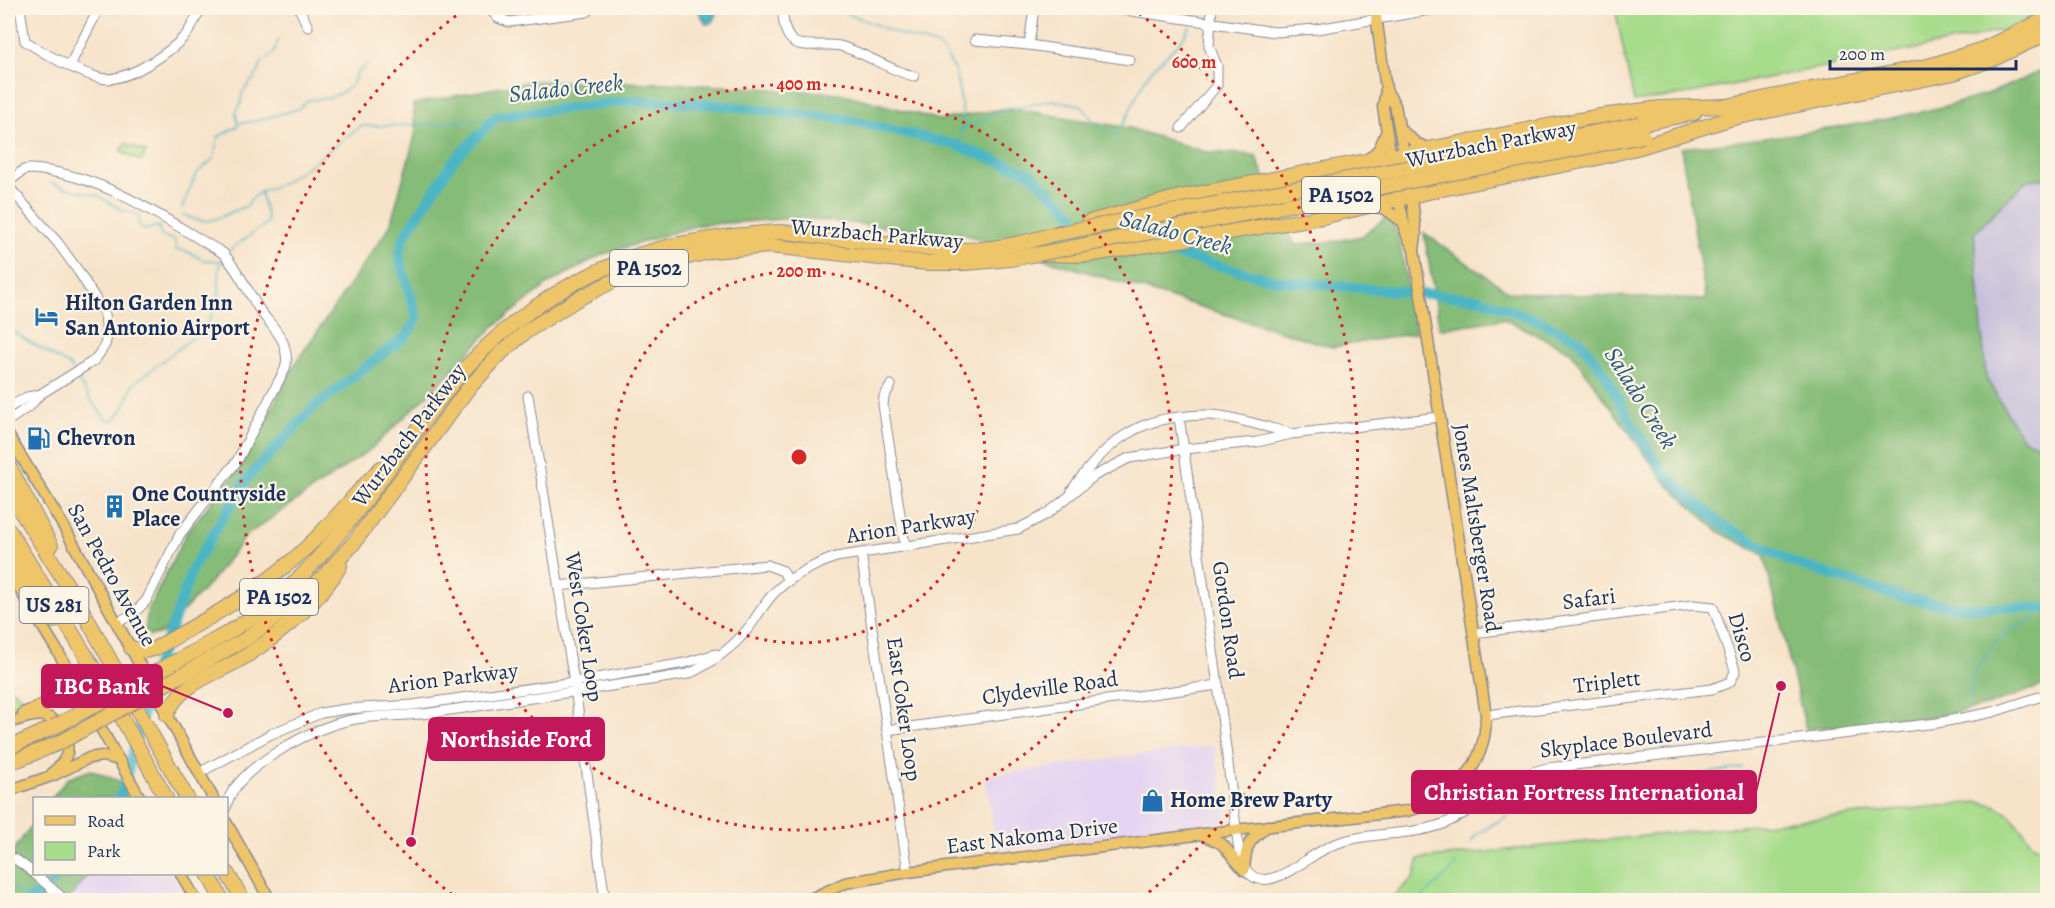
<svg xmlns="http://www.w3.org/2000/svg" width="2055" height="908" font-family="Alegreya,serif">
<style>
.built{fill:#e4d3f2}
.industrial{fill:#c6c0da}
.green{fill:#a7dc8b;stroke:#618674;stroke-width:1.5}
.forest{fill:#85bc77;stroke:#50766a;stroke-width:1.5}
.water{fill:#48b5c5;stroke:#327292;stroke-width:1.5}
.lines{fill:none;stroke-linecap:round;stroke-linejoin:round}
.stream{stroke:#48b5c5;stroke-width:1.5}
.river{stroke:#48b5c5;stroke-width:10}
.minor-casing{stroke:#898994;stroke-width:11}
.major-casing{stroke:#898994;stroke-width:13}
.highway-casing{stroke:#898994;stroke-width:16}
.minor{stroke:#fff;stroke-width:9}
.major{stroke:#eec569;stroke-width:10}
.highway{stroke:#eec569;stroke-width:14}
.highway-bridge-casing{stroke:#898994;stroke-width:16;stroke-linecap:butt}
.highway-bridge{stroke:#eec569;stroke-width:14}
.ring{fill:none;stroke:#d62828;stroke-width:3;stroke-dasharray:3 6}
.labels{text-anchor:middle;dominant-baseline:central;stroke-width:4.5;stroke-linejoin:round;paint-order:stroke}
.shield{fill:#fcf5e5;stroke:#5e6a86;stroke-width:1.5}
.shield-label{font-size:21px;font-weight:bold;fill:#1b2f5e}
.street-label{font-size:22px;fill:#1b2f5e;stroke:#fcf5e5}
.poi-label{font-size:22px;font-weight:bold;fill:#1b2f5e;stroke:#fcf5e5;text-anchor:start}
.water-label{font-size:24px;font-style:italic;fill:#28577d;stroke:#fcf5e5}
.centre{fill:#d62828;stroke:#fcf5e5;stroke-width:3}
.ring-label{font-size:18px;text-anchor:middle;font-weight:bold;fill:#d62828;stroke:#fcf5e5;stroke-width:4.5;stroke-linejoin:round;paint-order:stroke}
.leader{fill:none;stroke:#c2185b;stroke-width:2}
.callout-dot{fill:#c2185b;stroke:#fcf5e5;stroke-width:2}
.callout{fill:#c2185b;stroke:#c2185b;stroke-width:2}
.callout-label{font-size:24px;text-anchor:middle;font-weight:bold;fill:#fff}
</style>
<rect width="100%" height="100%" fill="#fcf5e5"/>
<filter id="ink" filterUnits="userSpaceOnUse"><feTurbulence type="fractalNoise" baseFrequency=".0167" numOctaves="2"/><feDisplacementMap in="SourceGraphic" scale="12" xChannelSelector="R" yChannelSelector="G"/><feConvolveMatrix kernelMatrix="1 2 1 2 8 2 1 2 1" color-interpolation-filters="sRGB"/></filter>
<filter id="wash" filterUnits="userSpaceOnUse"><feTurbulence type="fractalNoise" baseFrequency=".008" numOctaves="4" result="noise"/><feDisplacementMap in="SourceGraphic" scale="24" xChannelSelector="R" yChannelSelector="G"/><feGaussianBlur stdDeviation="1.35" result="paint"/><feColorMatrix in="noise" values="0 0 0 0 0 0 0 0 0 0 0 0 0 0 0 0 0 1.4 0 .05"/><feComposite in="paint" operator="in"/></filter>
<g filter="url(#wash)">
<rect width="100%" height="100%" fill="#f7e3ca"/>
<g class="built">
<path d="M1214,745L1228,822L997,851L985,776Z"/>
<path d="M89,874H172L188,900H68Z"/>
</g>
<path class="industrial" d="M2047,178V449L2022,439L1986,378L1974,233L2028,180Z"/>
<g class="green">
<path d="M1615,8H2047L2014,27L1976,37L1675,96L1634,102Z"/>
<path d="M125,143L146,152L141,161L121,152Z"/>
<path d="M8,685L28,703L8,709Z"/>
<path d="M1979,802C2022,806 2017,841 2047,852V899L2035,900H1389L1414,877L1419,859Z"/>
</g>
<g class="forest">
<path d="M2047,67V178L2027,180L1974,233L1986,378L2022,438L2047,449V684L1989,705L1936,717L1806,729L1764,555L1719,532L1665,482L1570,351L1504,319L1440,329L1424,233L1509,292L1706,300L1681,148C1750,140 1818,132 1886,119C1943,108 1996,96 2047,67Z"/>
<path d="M531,81L668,83L840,93L939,120L1009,108L1129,128L1206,152L1255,155L1294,244L1331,242L1362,236L1387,217L1398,233L1416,333L1332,347L966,235L799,218L698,225L601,255L548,284L492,328L436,387L371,449L247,535L209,584L162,633L150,636L145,630L148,610L187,532L242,465L295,364L390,226L416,132L413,104Z"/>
<path d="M91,770L119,781L128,798H52L67,779Z"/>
<path d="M34,822V874H89L68,900H8V858Z"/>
</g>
<path class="water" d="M694,8H717C718,14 714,24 706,24L698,10Z"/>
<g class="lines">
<g class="stream">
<path d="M797,8L837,9L898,34L936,45L944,52L953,67L958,83L964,125L961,130L959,147"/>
<path d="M1193,15L1195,8"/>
<path d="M239,123L256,121L298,109L308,100L329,98L343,92L353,83L357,73L367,65"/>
<path d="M961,130L997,113L1052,100L1080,105C1094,119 1094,130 1116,135C1131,116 1136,91 1150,72C1163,56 1182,45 1190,26"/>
<path d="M52,183L65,188L97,195L120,209L139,215L138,223L144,230L159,226L160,234L164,237L175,240L176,250L186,251L204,260L222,261L219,268V300L205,328L133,384L124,407L113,421L107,420L92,402L76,377"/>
<path d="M182,208L196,174L214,158L218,137L238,126L236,112L241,103L242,93L258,73L262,62L273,54L279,39"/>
<path d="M183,214C211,231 223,212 248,206L249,201L260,192"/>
<path d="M230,250L267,223V216L260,192L279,185L310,165L361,126L432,125L497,116"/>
<path d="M8,329L70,366L72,370"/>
<path d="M1970,705L1973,677L1989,650L2011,629L2034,619L2044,608"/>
<path d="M1471,842L1477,834L1539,797L1743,768"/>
<path d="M8,886L31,899"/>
<path d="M1419,900L1450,872L1457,863"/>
</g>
<g class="river">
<path d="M1147,247L1274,280L1481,299L1534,319L1578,339L1603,370L1630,421L1663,472L1722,525L1791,562L1899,597L1956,607L2048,608"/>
<path d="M118,798L122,793L155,668L173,624L192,569L246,480L313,408L406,336L417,318L399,257L404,237L453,161L497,116L630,101L706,104L845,119L952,144L1030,173L1074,215"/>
<path d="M52,883L58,875"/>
<path d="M29,900L44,891"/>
</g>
</g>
</g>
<g filter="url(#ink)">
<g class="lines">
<defs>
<g id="minor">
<path d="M20,8L25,41C45,54 77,72 100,78C125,84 169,53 185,36C192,28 196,17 201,8"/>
<path d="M299,8L308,27"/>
<path d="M489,8L498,18L509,22L587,12"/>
<path d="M782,8C784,20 783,34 794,42C802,48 828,43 840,46C866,53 888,70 914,76"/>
<path d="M1111,8L1275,32L1317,29L1442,8"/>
<path d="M975,40L1029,45L1130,60"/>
<path d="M1029,45L1034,8"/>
<path d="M70,65L99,8"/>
<path d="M1181,128L1217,85V66L1209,46L1212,8"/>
<path d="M8,182L24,170L30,169C102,173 162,218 223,253C239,271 248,292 261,312C268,321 278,331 283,342C286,351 288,359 285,369L237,461L180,534L146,601L133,614L116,623"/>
<path d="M8,186L58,243L79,272L105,314L107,336L105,345L95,360L39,395L31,405L8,421"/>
<path d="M891,385L884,397L883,405L905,546"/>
<path d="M528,396L574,682L605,900"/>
<path d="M8,408L27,397L39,395"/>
<path d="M1179,417L1218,685L1240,859C1260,908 1304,855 1335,844C1369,831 1408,837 1443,824C1465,815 1482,800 1501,787C1516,777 1531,772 1548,768L1937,723L1993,712L2048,694"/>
<path d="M1072,490C1099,451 1131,421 1179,417C1193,415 1207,414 1221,416C1244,420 1267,427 1289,433"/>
<path d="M861,553L908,872"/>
<path d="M558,586L767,565L783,571L788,581"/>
<path d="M1474,633L1693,605L1713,607L1734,667L1735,672L1730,682L1712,689L1486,715"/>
<path d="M887,730L1218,685"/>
<path d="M199,773L271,734L321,713L346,709L413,705L574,682L685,663L716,654"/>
<path d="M226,808C232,771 302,735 335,724C365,714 398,717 430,713C516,700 602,688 688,674C711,664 735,646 750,626C758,615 765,602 775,592C792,575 814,565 836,557L1018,529L1047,514L1094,476L1129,458L1184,449L1257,442L1291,434L1440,417"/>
<path d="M8,856L18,861L34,873"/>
<path d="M35,874L65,900"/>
</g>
<g id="major">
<path d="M1375,8L1386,90L1383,107L1394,178"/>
<path d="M1386,90L1395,105L1408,175"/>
<path d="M1401,130L1416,143L1430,149"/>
<path d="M1366,161L1379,149L1386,133"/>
<path d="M1397,193L1407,236L1414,249"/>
<path d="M1372,206L1385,209L1403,222"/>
<path d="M8,435L64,527L213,798"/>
<path d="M8,570L58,652L140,798"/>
<path d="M23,713C48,703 61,698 69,671"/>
<path d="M8,722C20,721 32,713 44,716C59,719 70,739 67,753C65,761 59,767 53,772"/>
<path d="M8,791L54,775L89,758L102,756L119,760"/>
<path d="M226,822L270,900"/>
<path d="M1201,834L1222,844L1244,870"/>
<path d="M1244,870C1246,844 1247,843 1267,826"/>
<path d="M181,874L196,900"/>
<path d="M808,900L845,883L908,872L1235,830L1407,811C1455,799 1486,767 1486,715L1414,250L1416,235L1411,190"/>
</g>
<g id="highway">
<path d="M1722,107L1932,65L1983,49L2048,18"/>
<path d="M1724,120L1954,73L1991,60L2048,33"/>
<path d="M1640,124L1694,113"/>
<path d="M1089,222L1180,197L1594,117L1660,108L1728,106"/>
<path d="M8,464L51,546"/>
<path d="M8,491L76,599L187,798"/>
<path d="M8,529L101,680L166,798"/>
<path d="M8,554L54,621"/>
<path d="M131,648L145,651L154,649C207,619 262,590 306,548C333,523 355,493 381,468"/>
<path d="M154,673C203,647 254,622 294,583C357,522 401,446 456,379C498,329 556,287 617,263C658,246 700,239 743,235C755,234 769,232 781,232C795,232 810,236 824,237C867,241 910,248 953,250C988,251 1027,243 1060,232"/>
<path d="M162,686L246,639L288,608L322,578L353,544L467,390L501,353L527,331L576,300L619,278L680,259L712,251L770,246L927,263H966L1011,259L1038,254L1087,255L1322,217L1437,190L1593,159L1640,147L1732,118"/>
<path d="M167,715C178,683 217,674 243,658C281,634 317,605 340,566"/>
<path d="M8,748L54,727"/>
<path d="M8,763L20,759"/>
<path d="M226,871L243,900"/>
<path d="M208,874L222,900"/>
</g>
</defs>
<use href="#minor" class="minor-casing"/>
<use href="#major" class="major-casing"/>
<use href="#highway" class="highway-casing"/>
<use href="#minor" class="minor"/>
<use href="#major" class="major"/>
<use href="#highway" class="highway"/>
<defs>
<g id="highway-bridge">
<path d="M1049,235L1640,124"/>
<path d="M1038,254L1643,136"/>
<path d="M54,727L154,673"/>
<path d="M20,759L61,742L162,686"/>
</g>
</defs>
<use href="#highway-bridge" class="highway-bridge-casing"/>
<use href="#highway-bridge" class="highway-bridge"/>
</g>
</g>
<g class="ring">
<circle cx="799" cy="457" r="186"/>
<circle cx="799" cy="457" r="373"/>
<path d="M459 900A559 559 0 0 1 466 8M1132 8A559 559 0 0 1 1139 900"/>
</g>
<defs>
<symbol id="hotel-bare" viewBox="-9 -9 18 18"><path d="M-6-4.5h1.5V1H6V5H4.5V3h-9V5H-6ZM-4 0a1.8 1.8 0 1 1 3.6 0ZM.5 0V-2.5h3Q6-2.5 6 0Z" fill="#1f6fb2" stroke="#fcf5e5" stroke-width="2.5" paint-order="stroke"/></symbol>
<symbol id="fuel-bare" viewBox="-9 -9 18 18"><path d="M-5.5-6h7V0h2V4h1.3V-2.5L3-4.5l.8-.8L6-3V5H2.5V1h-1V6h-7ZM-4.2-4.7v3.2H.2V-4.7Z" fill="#1f6fb2" stroke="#fcf5e5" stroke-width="2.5" paint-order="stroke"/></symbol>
<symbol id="building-bare" viewBox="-9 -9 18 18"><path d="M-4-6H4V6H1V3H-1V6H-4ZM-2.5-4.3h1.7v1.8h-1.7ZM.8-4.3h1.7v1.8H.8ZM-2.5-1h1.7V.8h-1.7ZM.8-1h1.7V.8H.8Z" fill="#1f6fb2" stroke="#fcf5e5" stroke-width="2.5" paint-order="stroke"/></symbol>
<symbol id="shop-bare" viewBox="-9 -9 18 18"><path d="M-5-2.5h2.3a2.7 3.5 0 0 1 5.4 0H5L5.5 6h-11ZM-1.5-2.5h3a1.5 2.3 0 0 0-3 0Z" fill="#1f6fb2" stroke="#fcf5e5" stroke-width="2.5" paint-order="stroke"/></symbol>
</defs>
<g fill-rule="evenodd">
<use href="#hotel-bare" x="30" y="300" width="33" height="33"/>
<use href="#fuel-bare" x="22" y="422" width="33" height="33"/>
<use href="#building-bare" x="98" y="490" width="33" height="33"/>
<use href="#shop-bare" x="1136" y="784" width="33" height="33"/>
</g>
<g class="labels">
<g class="shield">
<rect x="1302" y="177" width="78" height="36" rx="4.5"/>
<rect x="610" y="250" width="78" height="36" rx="4.5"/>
<rect x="240" y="579" width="78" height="36" rx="4.5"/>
<rect x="19.5" y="587" width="69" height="36" rx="4.5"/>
</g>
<g class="shield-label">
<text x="1341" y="195">PA 1502</text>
<text x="649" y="268">PA 1502</text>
<text x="279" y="597">PA 1502</text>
<text x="54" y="605">US 281</text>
</g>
<g class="street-label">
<text transform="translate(1491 144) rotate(-11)">Wurzbach Parkway</text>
<text transform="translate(877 234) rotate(5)">Wurzbach Parkway</text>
<text transform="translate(409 435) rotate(-53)">Wurzbach Parkway</text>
<text transform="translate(911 526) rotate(-9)">Arion Parkway</text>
<text transform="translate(1477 528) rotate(81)">Jones Maltsberger Road</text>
<text transform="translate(112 575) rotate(61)">San Pedro Avenue</text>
<text transform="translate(1589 599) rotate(-7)">Safari</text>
<text transform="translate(1228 620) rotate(82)">Gordon Road</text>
<text transform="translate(584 627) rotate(81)">West Coker Loop</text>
<text transform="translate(1742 637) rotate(74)">Disco</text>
<text transform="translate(453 678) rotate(-7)">Arion Parkway</text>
<text transform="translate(1607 682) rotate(-7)">Triplett</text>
<text transform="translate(1050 688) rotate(-8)">Clydeville Road</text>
<text transform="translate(904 709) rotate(82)">East Coker Loop</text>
<text transform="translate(1626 740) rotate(-7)">Skyplace Boulevard</text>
<text transform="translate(1032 836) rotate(-7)">East Nakoma Drive</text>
</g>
<g class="poi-label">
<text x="65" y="303">Hilton Garden Inn<tspan x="65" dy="25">San Antonio Airport</tspan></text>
<text x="57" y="438">Chevron</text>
<text x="132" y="494">One Countryside<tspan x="132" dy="25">Place</tspan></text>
<text x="1170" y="800">Home Brew Party</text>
</g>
<g class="water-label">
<text transform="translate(566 88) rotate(-6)">Salado Creek</text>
<text transform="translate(1176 232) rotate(15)">Salado Creek</text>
<text transform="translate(1641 398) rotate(58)">Salado Creek</text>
</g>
</g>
<circle cx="799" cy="457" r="9" class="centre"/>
<g class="ring-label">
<text x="1194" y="68">600 m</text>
<text x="799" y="90">400 m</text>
<text x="799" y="277">200 m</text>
</g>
<path class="leader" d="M228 713L162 686M411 842L429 739M1781 686L1756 792"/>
<g class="callout-dot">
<circle cx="228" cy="713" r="6"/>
<circle cx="411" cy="842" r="6"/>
<circle cx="1781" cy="686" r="6"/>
</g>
<g class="callout">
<rect x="42" y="665" width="120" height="42" rx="6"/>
<rect x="429" y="718" width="175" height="42" rx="6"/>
<rect x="1412" y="771" width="344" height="42" rx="6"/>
</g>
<g class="callout-label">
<text x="102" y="694">IBC Bank</text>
<text x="516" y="747">Northside Ford</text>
<text x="1584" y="800">Christian Fortress International</text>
</g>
<rect width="2055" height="908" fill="none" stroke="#fcf5e5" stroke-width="30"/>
<rect x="33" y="797" width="195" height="78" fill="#fcf5e5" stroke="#a2a6af" stroke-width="1.5"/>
<rect x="45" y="816" width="30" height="9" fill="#eec569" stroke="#a2a6af" stroke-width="1.5"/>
<text x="87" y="827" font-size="18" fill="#1b2f5e">Road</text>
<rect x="45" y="842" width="30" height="18" fill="#a7dc8b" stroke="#a2a6af" stroke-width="1.5"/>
<text x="87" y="857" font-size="18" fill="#1b2f5e">Park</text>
<path d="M1830 60v9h186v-9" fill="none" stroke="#1b2f5e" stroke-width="3"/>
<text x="1839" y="60" font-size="18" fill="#1b2f5e" stroke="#fcf5e5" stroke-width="4.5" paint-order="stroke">200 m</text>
</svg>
